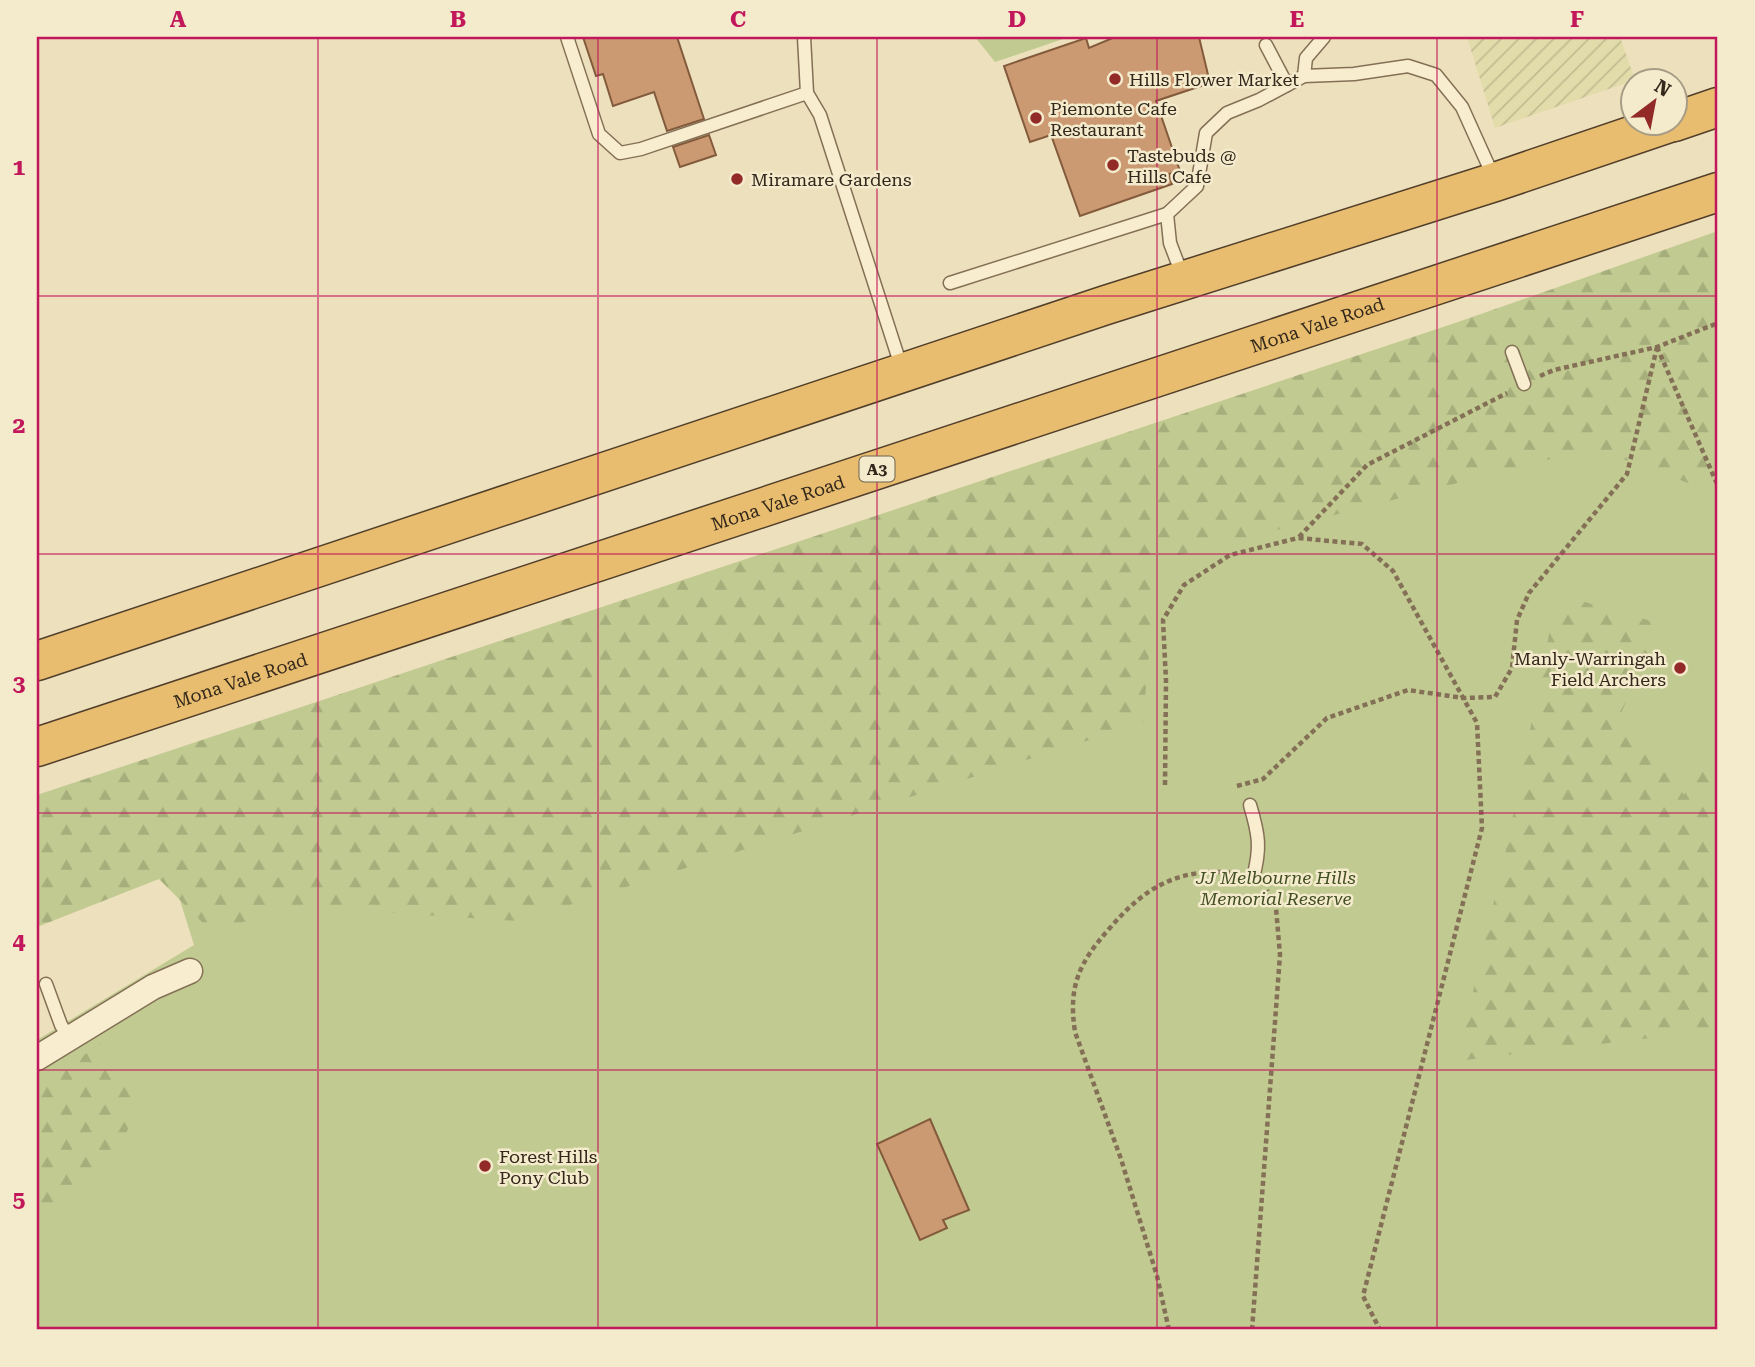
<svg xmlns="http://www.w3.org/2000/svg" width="1755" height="1367" font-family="'Roboto Serif',serif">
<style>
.farmland{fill:url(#farmland-furrows)}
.green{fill:#c1ca91}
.forest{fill:url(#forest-firs)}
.building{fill:#cb9a72;stroke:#835b3c;stroke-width:2}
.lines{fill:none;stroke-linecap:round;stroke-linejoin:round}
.service-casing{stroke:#847056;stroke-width:15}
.minor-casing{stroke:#847056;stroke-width:27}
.trunk-casing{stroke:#513e2b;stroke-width:41}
.path{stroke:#847056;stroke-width:4.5;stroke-dasharray:5 3.5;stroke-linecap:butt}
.service{stroke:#f8edcf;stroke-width:12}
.minor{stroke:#f8edcf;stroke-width:24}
.trunk{stroke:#e8bd6f;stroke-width:38}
.grid{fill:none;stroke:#c2185b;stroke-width:2;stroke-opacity:0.55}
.poi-dot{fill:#922a27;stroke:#f4eacc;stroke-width:2.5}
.labels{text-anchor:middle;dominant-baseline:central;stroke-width:5;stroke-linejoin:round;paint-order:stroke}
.shield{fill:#f4eacc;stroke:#6d6250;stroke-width:2}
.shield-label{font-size:16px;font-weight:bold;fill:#33281b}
.poi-label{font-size:18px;fill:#33281b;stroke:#f4eacc;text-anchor:start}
.street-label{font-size:18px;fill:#33281b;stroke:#f4eacc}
.park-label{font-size:18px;font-style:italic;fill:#424f22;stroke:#f4eacc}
.neatline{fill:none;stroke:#c2185b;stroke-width:2.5}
.grid-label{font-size:23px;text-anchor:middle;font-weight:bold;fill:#c2185b}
</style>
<defs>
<pattern id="farmland-furrows" width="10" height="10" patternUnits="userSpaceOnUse" patternTransform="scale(1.75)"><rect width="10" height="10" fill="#e2dbaa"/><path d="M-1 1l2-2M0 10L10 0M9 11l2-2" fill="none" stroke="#c2bc92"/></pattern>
<pattern id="forest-firs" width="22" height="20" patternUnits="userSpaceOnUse" patternTransform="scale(1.75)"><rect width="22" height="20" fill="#c1ca91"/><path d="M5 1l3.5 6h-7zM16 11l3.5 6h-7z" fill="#a6ae7c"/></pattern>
</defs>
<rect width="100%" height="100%" fill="#ede0bc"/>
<path class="farmland" d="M1467,37H1620L1635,80L1495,128Z"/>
<g class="green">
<path d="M975,37H1063V39L995,62Z"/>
<path d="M1718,282V1330H37V1040L194,945L144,785Z"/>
</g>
<g class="forest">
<path d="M1718,231V494L1593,448L1157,561L1143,723L519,921L298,907L211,931L159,879L37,927V795L1458,322Z"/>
<path d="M1557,594L1662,624L1621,713L1684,795L1718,729V1030L1457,1061L1508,841Z"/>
<path d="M100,1044L139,1107L124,1137L90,1173L37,1216V1087Z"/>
</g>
<g class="building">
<path d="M583,37H677L704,119L667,131L654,92L613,106L603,74L596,76Z"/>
<path d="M1115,37H1199L1210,83L1156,101L1180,171L1169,174L1172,184L1080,216L1051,135L1030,142L1004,66L1086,38L1089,48Z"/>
<path d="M709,135L716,155L680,167L673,147Z"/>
<path d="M930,1119L969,1210L943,1220L947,1228L920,1240L877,1144Z"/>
</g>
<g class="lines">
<defs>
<g id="service">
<path d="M567,37L599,134L620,153L641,149L807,93"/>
<path d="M804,37L807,93L820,115L902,369"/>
<path d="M1266,45L1287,85"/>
<path d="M1304,76L1306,58L1324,37"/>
<path d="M1183,277L1170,243L1167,214L1197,186L1206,133L1227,113L1259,100L1304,76L1354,74L1408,66L1436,75L1462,107L1494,178"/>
<path d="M950,283L1167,214"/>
<path d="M1512,352L1524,384"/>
<path d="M1250,805C1259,835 1261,848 1253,878"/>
<path d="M46,984L61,1025L69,1038"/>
</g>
<path id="minor" d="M37,1058L153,987L190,971"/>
<g id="trunk">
<path d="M1674,122L1718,107"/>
<path d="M37,661L1106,305L1495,182L1672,122"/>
<path id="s1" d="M37,747L1718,192"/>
</g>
</defs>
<use href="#service" class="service-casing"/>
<use href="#minor" class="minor-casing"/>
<use href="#trunk" class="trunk-casing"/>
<g class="path">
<path d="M1657,347L1718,486"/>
<path d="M1540,376L1554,370L1657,347L1718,323"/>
<path d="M1299,537L1367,465L1507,393"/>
<path d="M1165,785L1166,681L1163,620L1184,585L1230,555L1298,538L1362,544L1393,571L1477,723L1482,828L1363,1296L1380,1330"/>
<path d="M1237,786L1263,779L1327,718L1408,690L1463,698L1495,697L1512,668L1517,620L1529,593L1627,474L1657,347"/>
<path d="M1169,1330L1157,1276L1121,1159L1075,1032C1068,986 1079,963 1109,929C1145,887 1178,867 1236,873"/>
<path d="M1252,1330L1280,955L1276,908L1267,890"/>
</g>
<use href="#service" class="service"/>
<use href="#minor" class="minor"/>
<use href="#trunk" class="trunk"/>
</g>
<path class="grid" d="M318,37V1330M598,37V1330M877,37V1330M1157,37V1330M1437,37V1330M37,296H1718M37,554H1718M37,813H1718M37,1070H1718"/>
<g class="poi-dot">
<circle cx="1115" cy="79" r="7"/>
<circle cx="1036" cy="118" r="7"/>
<circle cx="1113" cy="165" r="7"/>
<circle cx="737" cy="179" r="7"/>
<circle cx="1680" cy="668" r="7"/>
<circle cx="485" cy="1166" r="7"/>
</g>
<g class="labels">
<rect class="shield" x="859.5" y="456.5" width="35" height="25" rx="5"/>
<g class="shield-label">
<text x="877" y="469">A3</text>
</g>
<g class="poi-label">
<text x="1129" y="79">Hills Flower Market</text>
<text x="1050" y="108">Piemonte Cafe<tspan x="1050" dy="21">Restaurant</tspan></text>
<text x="1127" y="155">Tastebuds @<tspan x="1127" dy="21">Hills Cafe</tspan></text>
<text x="751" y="179">Miramare Gardens</text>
<text x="1666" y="658" text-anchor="end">Manly-Warringah<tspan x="1666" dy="21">Field Archers</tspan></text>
<text x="499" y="1156">Forest Hills<tspan x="499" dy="21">Pony Club</tspan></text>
</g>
<g class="street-label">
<text stroke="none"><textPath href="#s1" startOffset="1348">Mona Vale Road</textPath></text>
<text stroke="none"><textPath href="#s1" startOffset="780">Mona Vale Road</textPath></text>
<text stroke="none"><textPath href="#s1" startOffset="214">Mona Vale Road</textPath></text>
</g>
<g class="park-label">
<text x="1276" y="877">JJ Melbourne Hills<tspan x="1276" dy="21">Memorial Reserve</tspan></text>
</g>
</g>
<rect width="1755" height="1367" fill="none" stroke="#f4eacc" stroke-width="77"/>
<g transform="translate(1654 102) rotate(32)"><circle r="33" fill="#f4eacc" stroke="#a79c85" stroke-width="2"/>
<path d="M0-5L12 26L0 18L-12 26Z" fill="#922a27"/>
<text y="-10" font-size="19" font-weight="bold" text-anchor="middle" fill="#33281b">N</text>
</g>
<rect x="38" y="38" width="1678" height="1290" class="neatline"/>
<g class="grid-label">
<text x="178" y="27">A</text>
<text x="458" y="27">B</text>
<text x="738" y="27">C</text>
<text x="1017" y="27">D</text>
<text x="1297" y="27">E</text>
<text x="1577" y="27">F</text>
<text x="19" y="175">1</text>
<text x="19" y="433">2</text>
<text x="19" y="691">3</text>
<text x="19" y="949">4</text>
<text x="19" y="1207">5</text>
</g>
</svg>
